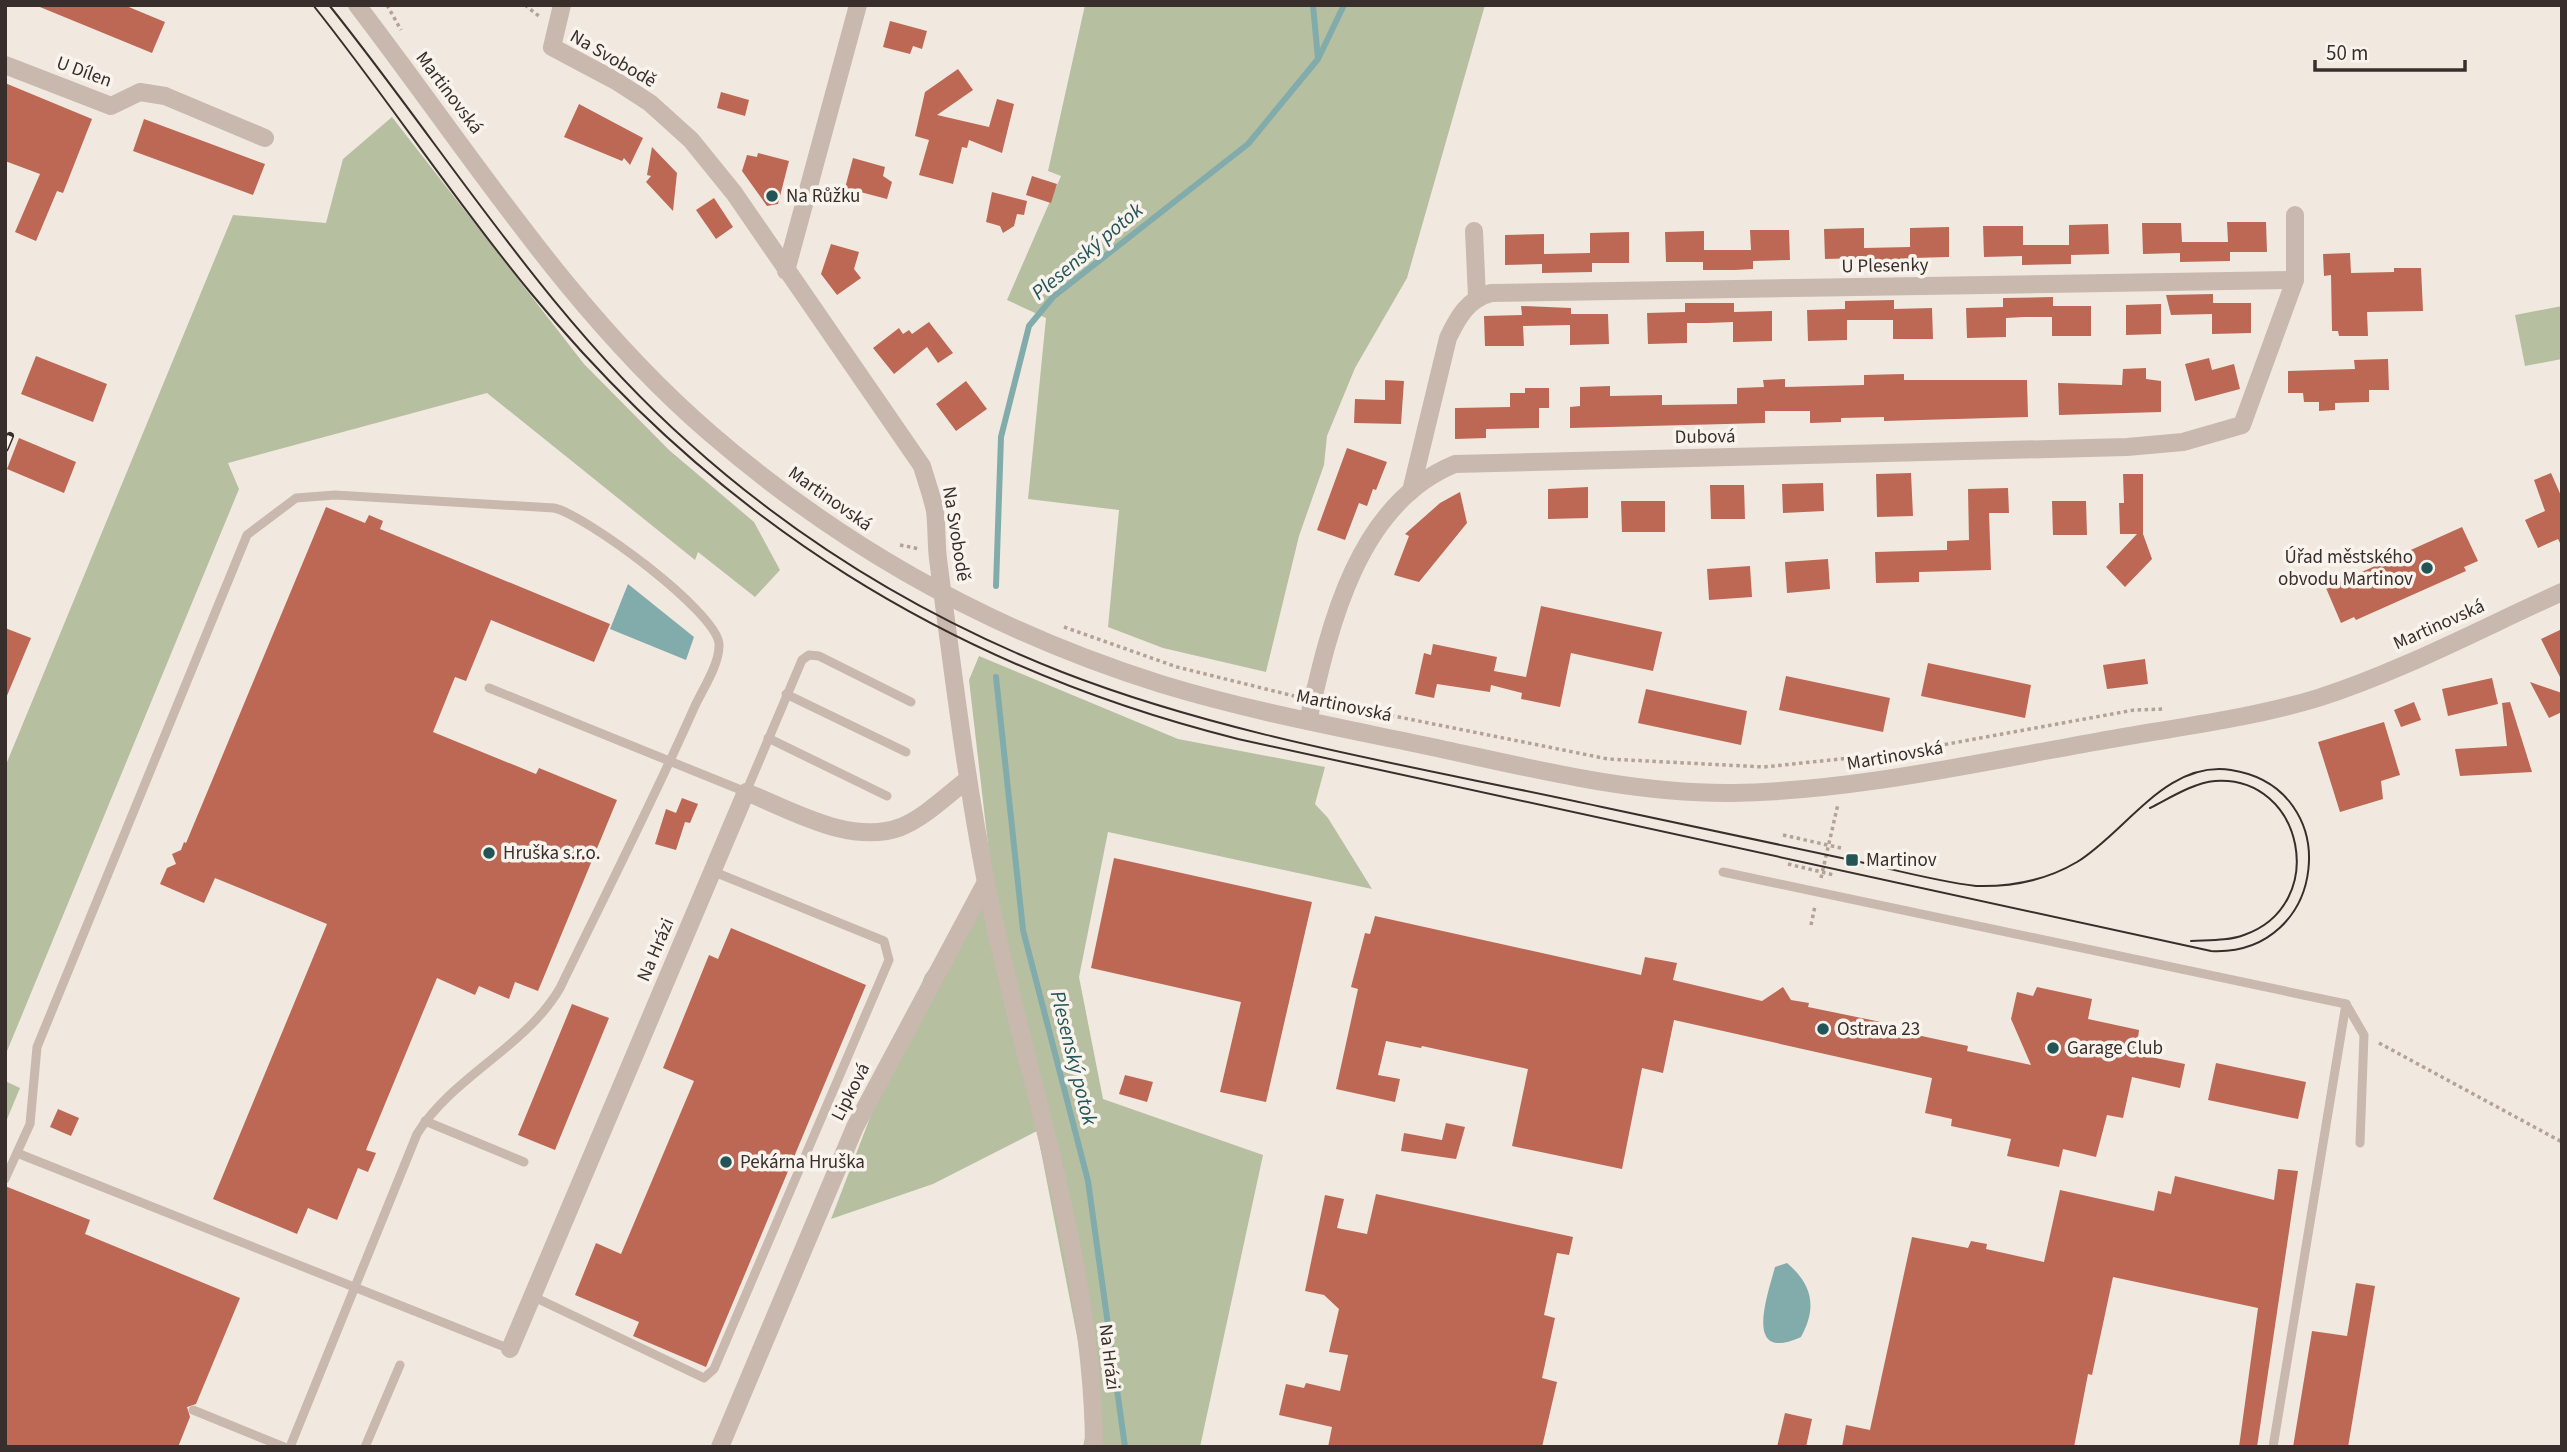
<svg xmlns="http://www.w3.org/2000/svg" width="2567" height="1452" font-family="'Source Sans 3',sans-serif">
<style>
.green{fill:#b7bfa1}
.water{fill:#82acac}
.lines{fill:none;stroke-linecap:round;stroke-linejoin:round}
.stream{stroke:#82acac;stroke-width:6}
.building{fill:#bc6854}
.path{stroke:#b4a297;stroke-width:3.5;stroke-dasharray:3.5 3.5;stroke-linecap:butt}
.service{stroke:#c9b8ad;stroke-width:9}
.minor{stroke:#c9b8ad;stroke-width:18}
.tertiary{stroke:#c9b8ad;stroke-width:18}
.tram{stroke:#382e2b;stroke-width:2}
.rail-casing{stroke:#382e2b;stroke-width:8}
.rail{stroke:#f9f3ed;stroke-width:5;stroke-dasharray:16;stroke-linecap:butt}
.poi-dot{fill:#245556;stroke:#f9f3ed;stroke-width:2.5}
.labels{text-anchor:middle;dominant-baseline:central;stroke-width:7;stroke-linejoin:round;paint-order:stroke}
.street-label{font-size:19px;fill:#382e2b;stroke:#f9f3ed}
.poi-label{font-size:19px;fill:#382e2b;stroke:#f9f3ed;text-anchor:start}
.water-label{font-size:21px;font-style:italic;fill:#245556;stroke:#f9f3ed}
</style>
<rect width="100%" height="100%" fill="#f1e9e0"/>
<g class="green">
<path d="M1085,5H1485L1407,278L1355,368L1327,436L1324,465L1299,536L1266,672L1163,648L1108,627L1119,510L1028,499L1046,318L1007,300L1061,176L1048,171Z"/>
<path d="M392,117L584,364L669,450L754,522L780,570L755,597L698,552L695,560L487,393L228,463L239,489L5,1056V767L233,215L326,223L343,159Z"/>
<path d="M2562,306V359L2525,366L2515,315Z"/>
<path d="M979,656L1178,739L1325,767L1315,804L1328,818L1372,889L1108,832L1079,977L1103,1099L1263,1155L1200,1447H1083L1091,1408L1037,1131L933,1184L831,1219L925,975L993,888L969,680Z"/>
<path d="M5,1081L20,1088L5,1124Z"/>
</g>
<g class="water">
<path d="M628,584L694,637L686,660L610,629Z"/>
<path d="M1787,1263C1813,1285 1817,1308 1801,1337C1742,1364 1768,1294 1775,1267Z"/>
</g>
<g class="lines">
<g class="stream">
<path d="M1319,57L1344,5"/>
<path d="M996,586L1001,437L1029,326L1053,297L1248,144L1318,59L1313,5"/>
<path d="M996,677L1023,930L1088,1181L1125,1447"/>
</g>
</g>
<g class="building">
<path d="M35,5H124L165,22L152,53Z"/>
<path d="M890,21L927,31L922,49L913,46L910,54L883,47Z"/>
<path d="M958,69L973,90L937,115L989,127L997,99L1014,104L1002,153L969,140L967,148L962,147L953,184L919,175L929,140L915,136L925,92Z"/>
<path d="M5,83L92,119L63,193L57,191L36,241L15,232L40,174L5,161Z"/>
<path d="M721,92L749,100L745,116L717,108Z"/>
<path d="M579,104L643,138L630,165L624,158L622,161L564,137Z"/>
<path d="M144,119L265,164L253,195L133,151Z"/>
<path d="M652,147L677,173L673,211L646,182L651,176L647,175Z"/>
<path d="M758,153L789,161L778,204L767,206L742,171L747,155L757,157Z"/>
<path d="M853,158L885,167L883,176L892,182L887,199L845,188Z"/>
<path d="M1032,176L1057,184L1051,203L1026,195Z"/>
<path d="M992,192L1027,201L1024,215L1017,214L1014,226L1003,233L1000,226L986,222Z"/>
<path d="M714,198L733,227L716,239L696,210Z"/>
<path d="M2227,222H2266L2267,252H2230V261L2180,262V253L2143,254L2142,223H2181L2182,242H2228Z"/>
<path d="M2108,224L2109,254L2071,255V264L2022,265V256L1984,257L1983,226H2023V245H2069V225Z"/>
<path d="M1949,227V257L1912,258V267H1863V258L1825,259L1824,229L1864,228V248L1910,247V228Z"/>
<path d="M1750,230H1789L1790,260L1753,261V269L1735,270H1703V262H1666L1665,232L1704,231V250H1751Z"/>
<path d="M1629,232V263H1592V272L1542,273V264L1505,265V235L1544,234V254L1590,253V233Z"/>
<path d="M831,244L859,252L854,269L861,278L837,295L821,274Z"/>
<path d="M2350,253L2351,273L2394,272V268H2421L2423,311L2367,312L2368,336H2339L2338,331H2332L2331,275L2324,276L2323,254Z"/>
<path d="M2213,294V303H2251V333L2212,334V314L2171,315L2166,295Z"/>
<path d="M2053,297V306H2091V336H2052V317H2024L2006,318V337L1967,338L1966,308L2003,307V298Z"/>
<path d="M1894,300V309L1932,308L1933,339H1893V320H1847V340L1808,341L1807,310L1845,309V301Z"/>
<path d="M1685,303H1734V312L1772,311V341L1733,342V322L1707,323H1687V343L1648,344L1647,313L1685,312Z"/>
<path d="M2161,304V334L2126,335V305Z"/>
<path d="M1521,306L1571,308V314H1608L1609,344L1570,345V325L1523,326L1524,346H1485L1484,316L1522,315Z"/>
<path d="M929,322L953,353L938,363L927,347L894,374L873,348L899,328L903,334L909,330L912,334Z"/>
<path d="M36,356L107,384L93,422L21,394Z"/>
<path d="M2209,358L2212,370L2234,364L2240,389L2195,401L2185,364Z"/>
<path d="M2388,359L2389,390H2369V402L2335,403V410L2319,411V402H2304L2303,393H2288V371L2355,369L2354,360Z"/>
<path d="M2146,368V379L2161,381V412L2059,415L2058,383L2122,385L2123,369Z"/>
<path d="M1904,374V380H2027L2028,417L1884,421V417L1841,418V422L1810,423V411H1765V423L1570,428V407L1580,406V387L1610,386V396L1662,395V405L1737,404V388L1764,387L1763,380L1785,379V387L1864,385V375Z"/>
<path d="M1385,380L1404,381L1401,424L1354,423L1355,399L1385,400Z"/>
<path d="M966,381L987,409L956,431L936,404Z"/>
<path d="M1525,388H1549V408H1539V428L1486,429V438L1455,439V408L1510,407V393H1525Z"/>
<path d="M19,438L76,462L64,493L7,469Z"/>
<path d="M1347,448L1387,462L1376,490L1373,489L1367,506L1359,503L1345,540L1317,530Z"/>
<path d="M1911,473L1913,516L1877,517L1876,474Z"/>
<path d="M2551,473L2562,498V547L2558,539L2538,548L2525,520L2545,511L2534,480Z"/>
<path d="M2123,474H2143V534L2152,559L2125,587L2106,567L2137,534H2120L2119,503H2124Z"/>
<path d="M1823,483L1824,511L1783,513L1782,484Z"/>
<path d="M1710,485H1744L1745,519H1711Z"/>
<path d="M1588,487V518L1548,519V489Z"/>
<path d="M2008,488L2009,513H1989L1991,570L1919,572V582L1876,583L1875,552L1947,550V541L1969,540L1968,489Z"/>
<path d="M1460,492L1467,523L1419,582L1394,575L1409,536L1405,534L1440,503Z"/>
<path d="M1621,501H1665V532H1622Z"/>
<path d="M2052,501H2086L2087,535H2053Z"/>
<path d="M326,507L365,523L369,515L383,521L380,529L610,624L594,662L491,620L466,681L455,677L433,732L536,774L539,768L617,800L538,991L515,982L509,999L479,986L475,995L437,978L366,1150L376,1153L368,1172L358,1168L337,1220L308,1208L297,1234L213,1199L327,924L215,878L204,903L160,884L167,868L176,864L172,854L181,850L184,842L186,843Z"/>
<path d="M2462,527L2478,561L2464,567L2466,571L2356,620L2354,617L2341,623L2326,588Z"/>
<path d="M1828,559L1830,589L1787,593L1785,562Z"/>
<path d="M1750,566L1752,597L1709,600L1707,569Z"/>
<path d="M1541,606L1662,632L1653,671L1571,653L1560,707L1521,699L1522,693L1491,685L1490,692L1437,684L1434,698L1415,694L1424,653L1431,655L1433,644L1497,657L1494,671L1526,677Z"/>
<path d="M5,628L31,638L6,698H5Z"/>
<path d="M2562,629V681L2541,639Z"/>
<path d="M2145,659L2148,684L2107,689L2103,665Z"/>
<path d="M1928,663L2031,685L2025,718L1921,696Z"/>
<path d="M1786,676L1890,698L1883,732L1779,710Z"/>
<path d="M2492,678L2498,704L2448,716L2442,689Z"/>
<path d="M2530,682L2562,693V712L2549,718Z"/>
<path d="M1646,689L1747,711L1741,745L1638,723Z"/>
<path d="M2414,702L2421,720L2401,727L2394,710Z"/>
<path d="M2510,702L2532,772L2460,776L2455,749L2507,746L2502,703Z"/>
<path d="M2384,722L2400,775L2381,781L2383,799L2340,812L2318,742Z"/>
<path d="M682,798L698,804L690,823L685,822L676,850L655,844L666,809L676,813Z"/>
<path d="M1114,858L1312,902L1266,1102L1220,1092L1241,1002L1091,968Z"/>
<path d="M1375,916L1641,975L1645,957L1677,963L1673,980L1762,1001L1783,987L1791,1000L1809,1003L1808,1007L1881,1022L1880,1027L1968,1046L1967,1051L2031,1065L2011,1019L2017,992L2033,996L2037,987L2092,999L2088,1019L2139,1030L2136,1054L2185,1064L2180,1088L2132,1077L2123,1118L2107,1115L2096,1157L2063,1149L2059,1167L2007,1156L2011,1139L1951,1126L1952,1119L1925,1113L1932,1078L1674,1020L1663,1073L1642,1068L1622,1169L1512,1146L1528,1069L1422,1046L1421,1048L1386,1041L1378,1075L1400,1079L1395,1102L1336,1089L1358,989L1351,987L1365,933L1370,934Z"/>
<path d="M731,928L866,985L706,1367L633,1336L639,1322L575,1295L596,1243L621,1254L694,1081L663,1068L709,955L718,959Z"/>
<path d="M572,1004L609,1018L555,1150L518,1135Z"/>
<path d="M2216,1063L2306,1082L2298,1119L2208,1100Z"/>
<path d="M1125,1075L1153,1082L1147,1102L1119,1094Z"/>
<path d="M58,1109L79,1118L71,1136L50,1127Z"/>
<path d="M1446,1123L1465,1127L1456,1159L1401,1151L1404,1133L1442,1140Z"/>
<path d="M2278,1169L2298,1171L2257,1447H2239L2258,1308L2113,1277L2092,1375L2088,1374L2074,1447H1842L1846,1425L1870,1430L1912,1237L1968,1248L1971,1241L1987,1244L1986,1249L2044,1262L2060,1190L2154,1211L2158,1191L2171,1194L2175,1176L2274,1200Z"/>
<path d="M5,1186L90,1220L85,1234L240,1298L196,1404L187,1407L190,1417L178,1447H5Z"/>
<path d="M1376,1194L1573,1237L1569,1255L1557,1253L1544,1315L1555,1318L1542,1378L1557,1382L1542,1447H1328L1332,1427L1279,1415L1286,1384L1304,1388L1306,1383L1340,1391L1348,1355L1329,1352L1339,1309L1324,1295L1305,1291L1325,1195L1344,1199L1337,1228L1367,1234Z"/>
<path d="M2356,1283L2375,1286L2348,1447H2293L2312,1331L2347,1336Z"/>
<path d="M1785,1413L1812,1419L1806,1447H1777Z"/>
</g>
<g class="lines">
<g class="path">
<path d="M387,5L401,30"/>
<path d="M525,5L540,17"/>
<path d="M900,545L920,549"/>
<path d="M1064,627L1177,667L1294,696"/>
<path d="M1329,703L1608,759L1764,767L1898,753L2134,710L2165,709"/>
<path d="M1783,835L1841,848"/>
<path d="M1788,864L1834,875"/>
<path d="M1821,878L1838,804"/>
<path d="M1811,925L1815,906"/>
<path d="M2379,1043L2562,1142"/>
</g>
<g class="service">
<path d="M489,688L746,792L802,660L809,655L819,656L911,702"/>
<path d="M786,694L906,752"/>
<path d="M768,738L887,796"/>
<path d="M1723,872L2346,1004L2273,1447"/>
<path d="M2346,1004L2364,1035L2360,1143"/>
<path d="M425,1121L524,1162"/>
<path d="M17,1153L510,1349"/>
<path d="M5,1179L30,1124L37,1047L247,535L296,498L335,495L554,508C586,515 717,612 719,644C720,664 702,690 694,708C652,803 605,895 560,988C526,1047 453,1076 417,1134L290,1447"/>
<path d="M532,1296L704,1378L714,1369L889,960L884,941L712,871"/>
<path d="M193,1410L284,1447"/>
<path d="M365,1447L400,1365"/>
</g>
<g class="minor">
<path d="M562,5L552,47L616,81L650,103L691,140L734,193L922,466C926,480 932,496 935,511C937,527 936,543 938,559C952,665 965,772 985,877C1021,1066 1093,1253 1094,1447"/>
<path d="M5,65L111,106L140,92L165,96L265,138"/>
<path d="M1474,231L1477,297"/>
<path d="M786,271L858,5"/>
<path d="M1411,491L1448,338C1458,317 1468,299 1491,293L2295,280"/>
<path d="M1308,721C1329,629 1356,504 1455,464L2127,447L2183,442L2242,425L2295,280V215"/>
<path d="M510,1349L746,792C791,810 851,846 901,827C925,817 946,796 967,780"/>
<path d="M720,1447L855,1127L986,882"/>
</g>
<path class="tertiary" d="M357,5C469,151 570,313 711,434C843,548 995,632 1161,684C1249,711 1342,728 1432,747C1531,768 1630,794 1732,793C1854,791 1975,763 2095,742C2168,728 2246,720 2318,698C2402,671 2482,628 2562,592"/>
<g class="tram">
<path d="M313,5C388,99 454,200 530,292C718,521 950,667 1238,739L2211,951C2328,957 2347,788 2231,770C2166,760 2126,832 2077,862C2045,881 2012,887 1976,886C1934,881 1892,869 1851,860C1768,842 1685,824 1602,807C1425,768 1231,738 1062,672C925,618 798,541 689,443C546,316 447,152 329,5"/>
<path d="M2150,808C2170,798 2193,783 2215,781C2304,775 2330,905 2244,935C2228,941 2209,940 2191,941"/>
</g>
<defs>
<path id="rail" d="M5,448L10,436"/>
</defs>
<use href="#rail" class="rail-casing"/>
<use href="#rail" class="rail"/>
</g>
<g class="poi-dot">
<circle cx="772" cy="196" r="7"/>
<circle cx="2427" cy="568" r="7"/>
<circle cx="489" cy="853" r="7"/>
<rect x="1845" y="853" width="14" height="14" rx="3.5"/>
<circle cx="1823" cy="1029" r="7"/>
<circle cx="2053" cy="1048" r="7"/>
<circle cx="726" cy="1162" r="7"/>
</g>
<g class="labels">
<g class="street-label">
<text transform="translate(613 59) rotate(30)">Na Svobodě</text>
<text transform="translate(84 72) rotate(20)">U Dílen</text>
<text transform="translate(449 93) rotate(53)">Martinovská</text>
<text transform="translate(1885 266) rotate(-1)">U Plesenky</text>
<text transform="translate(1705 437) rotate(-1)">Dubová</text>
<text transform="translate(830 499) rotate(35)">Martinovská</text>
<text transform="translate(956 534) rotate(81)">Na Svobodě</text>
<text transform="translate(2439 625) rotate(-24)">Martinovská</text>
<text transform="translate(1344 706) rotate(12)">Martinovská</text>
<text transform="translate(1895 756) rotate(-10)">Martinovská</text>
<text transform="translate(656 950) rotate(-67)">Na Hrázi</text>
<text transform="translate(851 1092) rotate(-63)">Lipková</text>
<text transform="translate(1109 1357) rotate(83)">Na Hrázi</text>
</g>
<g class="poi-label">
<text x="786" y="196">Na Růžku</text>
<text x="2413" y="557" text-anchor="end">Úřad městského<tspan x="2413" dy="22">obvodu Martinov</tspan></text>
<text x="503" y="853">Hruška s.r.o.</text>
<text x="1866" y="860">Martinov</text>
<text x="1837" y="1029">Ostrava 23</text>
<text x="2067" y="1048">Garage Club</text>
<text x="740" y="1162">Pekárna Hruška</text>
</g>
<g class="water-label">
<text transform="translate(1087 251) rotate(-40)">Plesenský potok</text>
<text transform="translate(1074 1058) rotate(76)">Plesenský potok</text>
</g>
</g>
<rect width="2567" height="1452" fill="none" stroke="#382e2b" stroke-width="14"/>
<path d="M2315 60v10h150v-10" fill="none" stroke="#382e2b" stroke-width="3.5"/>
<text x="2326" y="60" font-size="21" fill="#382e2b" stroke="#f9f3ed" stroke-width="5" paint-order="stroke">50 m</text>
</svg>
